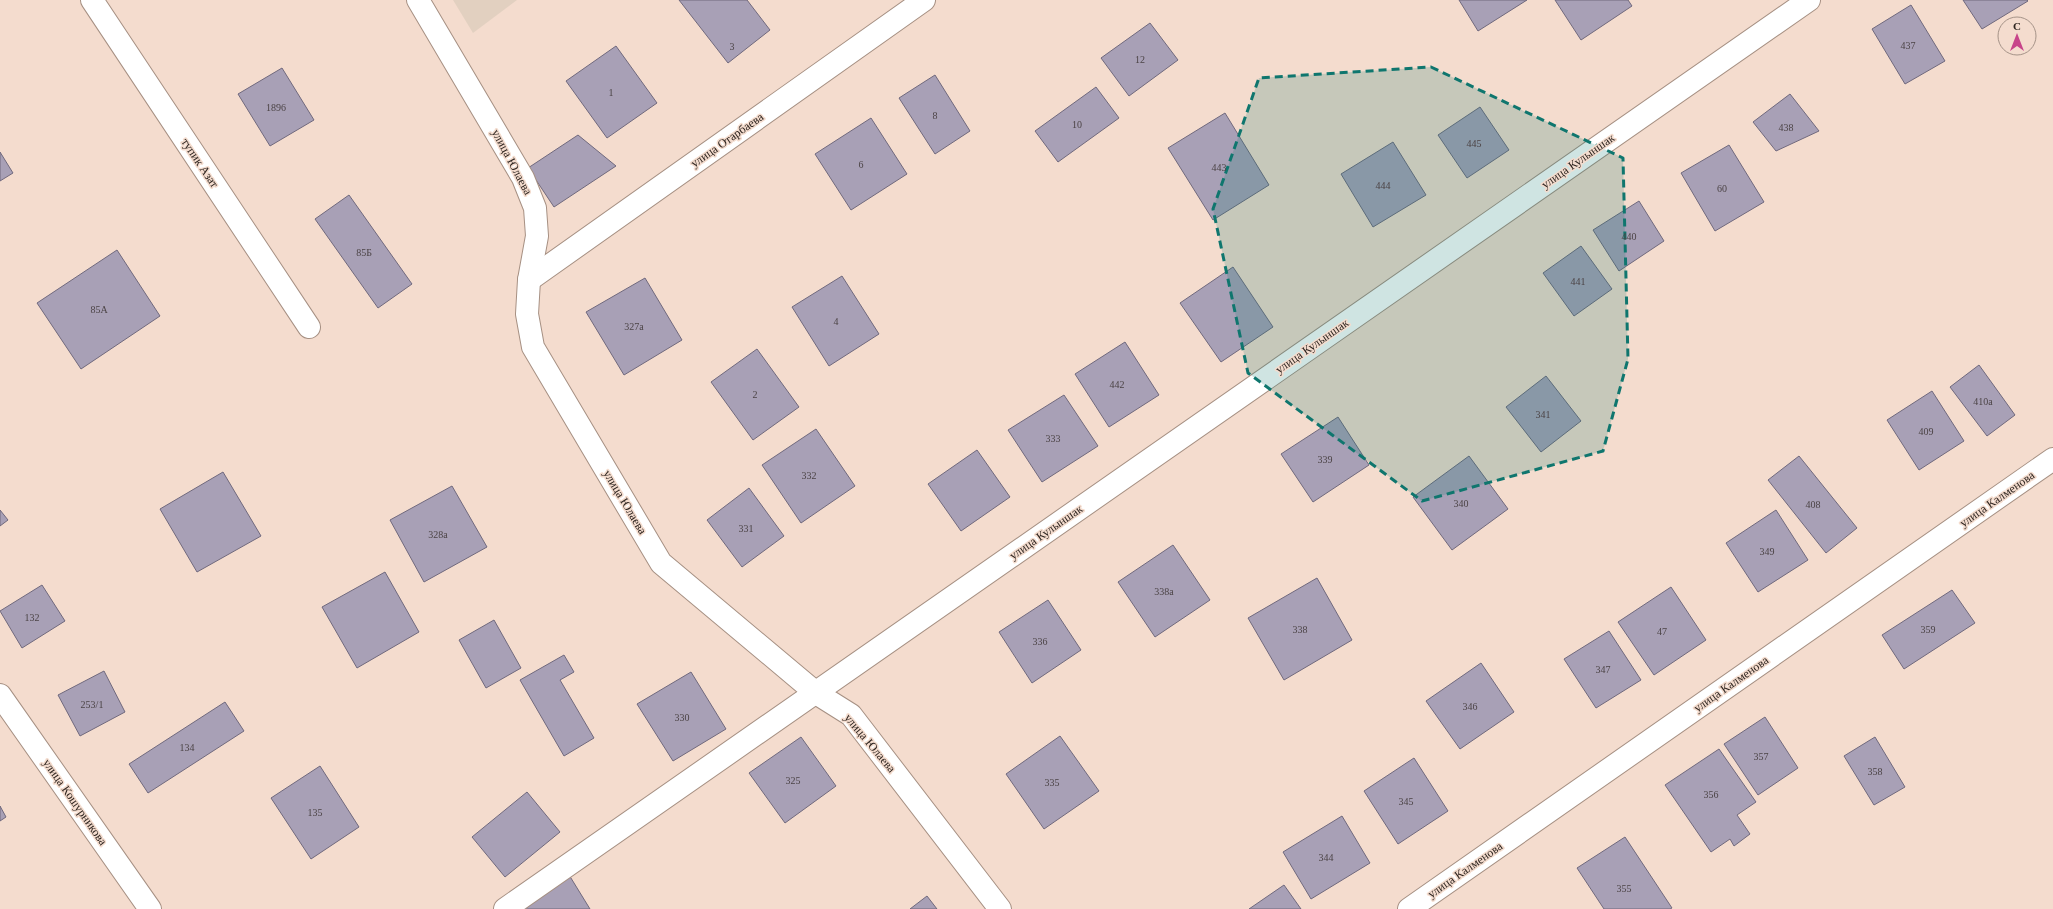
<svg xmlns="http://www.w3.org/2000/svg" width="2053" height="909" font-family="'Times New Roman',serif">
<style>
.commercial{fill:#e2d0c0}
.building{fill:#a8a0b6;stroke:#70697d}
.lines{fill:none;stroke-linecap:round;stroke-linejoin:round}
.minor-casing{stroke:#a69083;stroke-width:24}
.minor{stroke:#fff;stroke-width:22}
.marked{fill:#0f766e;fill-opacity:0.2;stroke:#0f766e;stroke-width:3;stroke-dasharray:8 5;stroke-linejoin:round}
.labels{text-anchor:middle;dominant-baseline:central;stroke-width:3;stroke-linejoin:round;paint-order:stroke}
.number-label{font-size:10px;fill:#4c4446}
.street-label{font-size:12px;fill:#2e2520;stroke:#f4dcce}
</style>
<rect width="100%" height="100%" fill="#f4dcce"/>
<path class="commercial" d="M453,0H517L473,33Z"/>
<g class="building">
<path d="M679,0H747L770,30L728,63Z"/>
<path d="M1459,0H1527L1478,31Z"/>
<path d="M1555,0H1628L1632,6L1581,40Z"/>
<path d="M1963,0H2027L2028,1L1982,29Z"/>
<path d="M1911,5L1945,61L1905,84L1872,29Z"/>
<path d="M1150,23L1178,60L1129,96L1101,58Z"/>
<path d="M616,46L657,103L607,138L566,81Z"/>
<path d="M282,68L314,120L270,146L238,94Z"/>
<path d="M935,75L970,131L935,154L899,98Z"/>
<path d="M1096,87L1119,118L1058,162L1035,131Z"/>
<path d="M1790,94L1819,131L1776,151L1753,122Z"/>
<path d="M1480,107L1509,150L1467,178L1438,135Z"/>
<path d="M1225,113L1269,185L1213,220L1168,148Z"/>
<path d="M871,118L907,174L851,210L815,154Z"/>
<path d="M578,135L616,166L554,207L528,168Z"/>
<path d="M1393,142L1426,195L1373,227L1341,174Z"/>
<path d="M1729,145L1764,202L1715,231L1681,173Z"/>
<path d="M0,152L13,173L0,181Z"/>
<path d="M349,195L412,284L378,308L315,219Z"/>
<path d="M1639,201L1664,241L1619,271L1593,230Z"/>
<path d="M1581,246L1612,289L1574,316L1543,273Z"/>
<path d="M117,250L160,316L81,369L37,303Z"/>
<path d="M1233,267L1273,327L1221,362L1180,303Z"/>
<path d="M842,276L879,334L829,366L792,307Z"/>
<path d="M645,278L682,340L624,375L586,312Z"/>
<path d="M1125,342L1159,395L1109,427L1075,374Z"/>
<path d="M757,349L799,407L753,440L711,382Z"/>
<path d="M1979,365L2015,415L1987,436L1950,387Z"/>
<path d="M1546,376L1581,421L1541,452L1506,407Z"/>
<path d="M1932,391L1964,441L1919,470L1887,420Z"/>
<path d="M1064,395L1098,446L1042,482L1008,430Z"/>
<path d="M1338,417L1369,465L1313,502L1281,454Z"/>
<path d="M816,429L855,486L801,523L762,465Z"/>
<path d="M977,450L1010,497L961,531L928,484Z"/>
<path d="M1469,456L1508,509L1452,550L1413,497Z"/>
<path d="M1799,456L1857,528L1826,553L1768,480Z"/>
<path d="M223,472L261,536L197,572L160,509Z"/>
<path d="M452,486L487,547L424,582L390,520Z"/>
<path d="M749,488L784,536L742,567L707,520Z"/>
<path d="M0,510L8,520L0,526Z"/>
<path d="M1776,510L1808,560L1758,592L1726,543Z"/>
<path d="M1173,545L1210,600L1155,637L1118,582Z"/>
<path d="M385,572L419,632L357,668L322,607Z"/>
<path d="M1317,578L1352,640L1284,680L1248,618Z"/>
<path d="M42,585L65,621L22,648L0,611Z"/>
<path d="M1671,587L1706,640L1654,675L1618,622Z"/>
<path d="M1952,590L1975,623L1904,669L1882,635Z"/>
<path d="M1048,600L1081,650L1032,683L999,632Z"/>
<path d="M494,620L521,668L486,688L459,640Z"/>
<path d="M1609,631L1641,680L1596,708L1564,659Z"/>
<path d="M564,655L574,672L560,680L594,738L564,756L520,680Z"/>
<path d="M1481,663L1514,712L1460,749L1426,701Z"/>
<path d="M104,671L125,712L80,736L58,695Z"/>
<path d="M691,672L726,729L673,761L637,704Z"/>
<path d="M225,702L244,731L148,793L129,764Z"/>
<path d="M1765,717L1798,768L1758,795L1724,744Z"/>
<path d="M1060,736L1099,791L1044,829L1006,774Z"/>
<path d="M801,737L836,786L785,823L749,773Z"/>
<path d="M1875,737L1905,787L1874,805L1844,756Z"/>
<path d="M1719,749L1756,802L1737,815L1750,834L1734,846L1730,839L1711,852L1665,785Z"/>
<path d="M1414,758L1448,811L1398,844L1364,791Z"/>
<path d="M320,766L359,827L311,859L271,798Z"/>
<path d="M527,792L560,832L505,877L472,837Z"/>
<path d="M0,806L6,817L0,821Z"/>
<path d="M1342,816L1370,863L1311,899L1283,852Z"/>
<path d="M1625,837L1672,908L1670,909H1604L1577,868Z"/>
<path d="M566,870L590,909H525L519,900Z"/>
<path d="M1284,885L1301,909H1249Z"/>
<path d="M927,896L937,909H910Z"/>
</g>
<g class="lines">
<defs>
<g id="minor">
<path d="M92,0L309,327"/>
<path d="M418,0L523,178L535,208L537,236L529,280L527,314L533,347L661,563L816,693L851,715L1000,909"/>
<path d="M529,280L924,0"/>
<path d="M0,695L150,909"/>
<path d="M505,909L1809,0"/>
<path d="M1409,909L2053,459"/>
</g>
</defs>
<use href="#minor" class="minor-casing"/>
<use href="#minor" class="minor"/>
</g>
<path class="marked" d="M1431,67L1623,158L1628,359L1603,451L1422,501L1248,373L1213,209L1259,78Z"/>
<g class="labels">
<g class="number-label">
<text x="1908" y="45">437</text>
<text x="732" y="46">3</text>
<text x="1140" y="59">12</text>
<text x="611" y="92">1</text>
<text x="276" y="107">1896</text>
<text x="935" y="115">8</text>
<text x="1077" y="124">10</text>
<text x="1786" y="127">438</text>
<text x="1474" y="143">445</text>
<text x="861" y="164">6</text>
<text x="1219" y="167">443</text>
<text x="1383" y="185">444</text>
<text x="1722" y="188">60</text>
<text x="1629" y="236">440</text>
<text x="364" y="252">85Б</text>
<text x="1578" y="281">441</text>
<text x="99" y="309">85А</text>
<text x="836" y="321">4</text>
<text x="634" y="326">327а</text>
<text x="1117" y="384">442</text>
<text x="755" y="394">2</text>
<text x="1983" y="401">410а</text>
<text x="1543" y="414">341</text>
<text x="1926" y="431">409</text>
<text x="1053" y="438">333</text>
<text x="1325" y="459">339</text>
<text x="809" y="475">332</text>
<text x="1461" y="503">340</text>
<text x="1813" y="504">408</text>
<text x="746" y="528">331</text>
<text x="438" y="534">328а</text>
<text x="1767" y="551">349</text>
<text x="1164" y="591">338а</text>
<text x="32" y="617">132</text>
<text x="1300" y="629">338</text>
<text x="1928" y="629">359</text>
<text x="1662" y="631">47</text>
<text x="1040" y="641">336</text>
<text x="1603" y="669">347</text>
<text x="92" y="704">253/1</text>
<text x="1470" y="706">346</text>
<text x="682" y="717">330</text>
<text x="187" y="747">134</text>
<text x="1761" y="756">357</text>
<text x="1875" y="771">358</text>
<text x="793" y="780">325</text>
<text x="1052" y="782">335</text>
<text x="1711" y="794">356</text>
<text x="1406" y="801">345</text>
<text x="315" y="812">135</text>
<text x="1326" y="857">344</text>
<text x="1624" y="888">355</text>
</g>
<g class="street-label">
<text transform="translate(727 140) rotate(-35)">улица Отарбаева</text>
<text transform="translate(1578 161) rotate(-35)">улица Кулыншак</text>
<text transform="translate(512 162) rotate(62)">улица Юлаева</text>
<text transform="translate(200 163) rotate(56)">тупик Азат</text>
<text transform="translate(1312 346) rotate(-35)">улица Кулыншак</text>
<text transform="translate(1997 499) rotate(-35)">улица Калменова</text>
<text transform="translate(625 502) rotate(59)">улица Юлаева</text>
<text transform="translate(1046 532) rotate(-35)">улица Кулыншак</text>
<text transform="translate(1731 684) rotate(-35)">улица Калменова</text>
<text transform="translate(870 743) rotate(50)">улица Юлаева</text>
<text transform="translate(75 802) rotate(55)">улица Кошурникова</text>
<text transform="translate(1465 870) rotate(-35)">улица Калменова</text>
</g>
</g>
<g transform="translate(2017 36)"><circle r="19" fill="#f4dcce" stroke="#a59388"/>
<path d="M0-3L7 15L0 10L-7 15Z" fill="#c7448a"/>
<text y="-6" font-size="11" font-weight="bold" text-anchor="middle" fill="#2e2520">С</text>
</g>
</svg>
